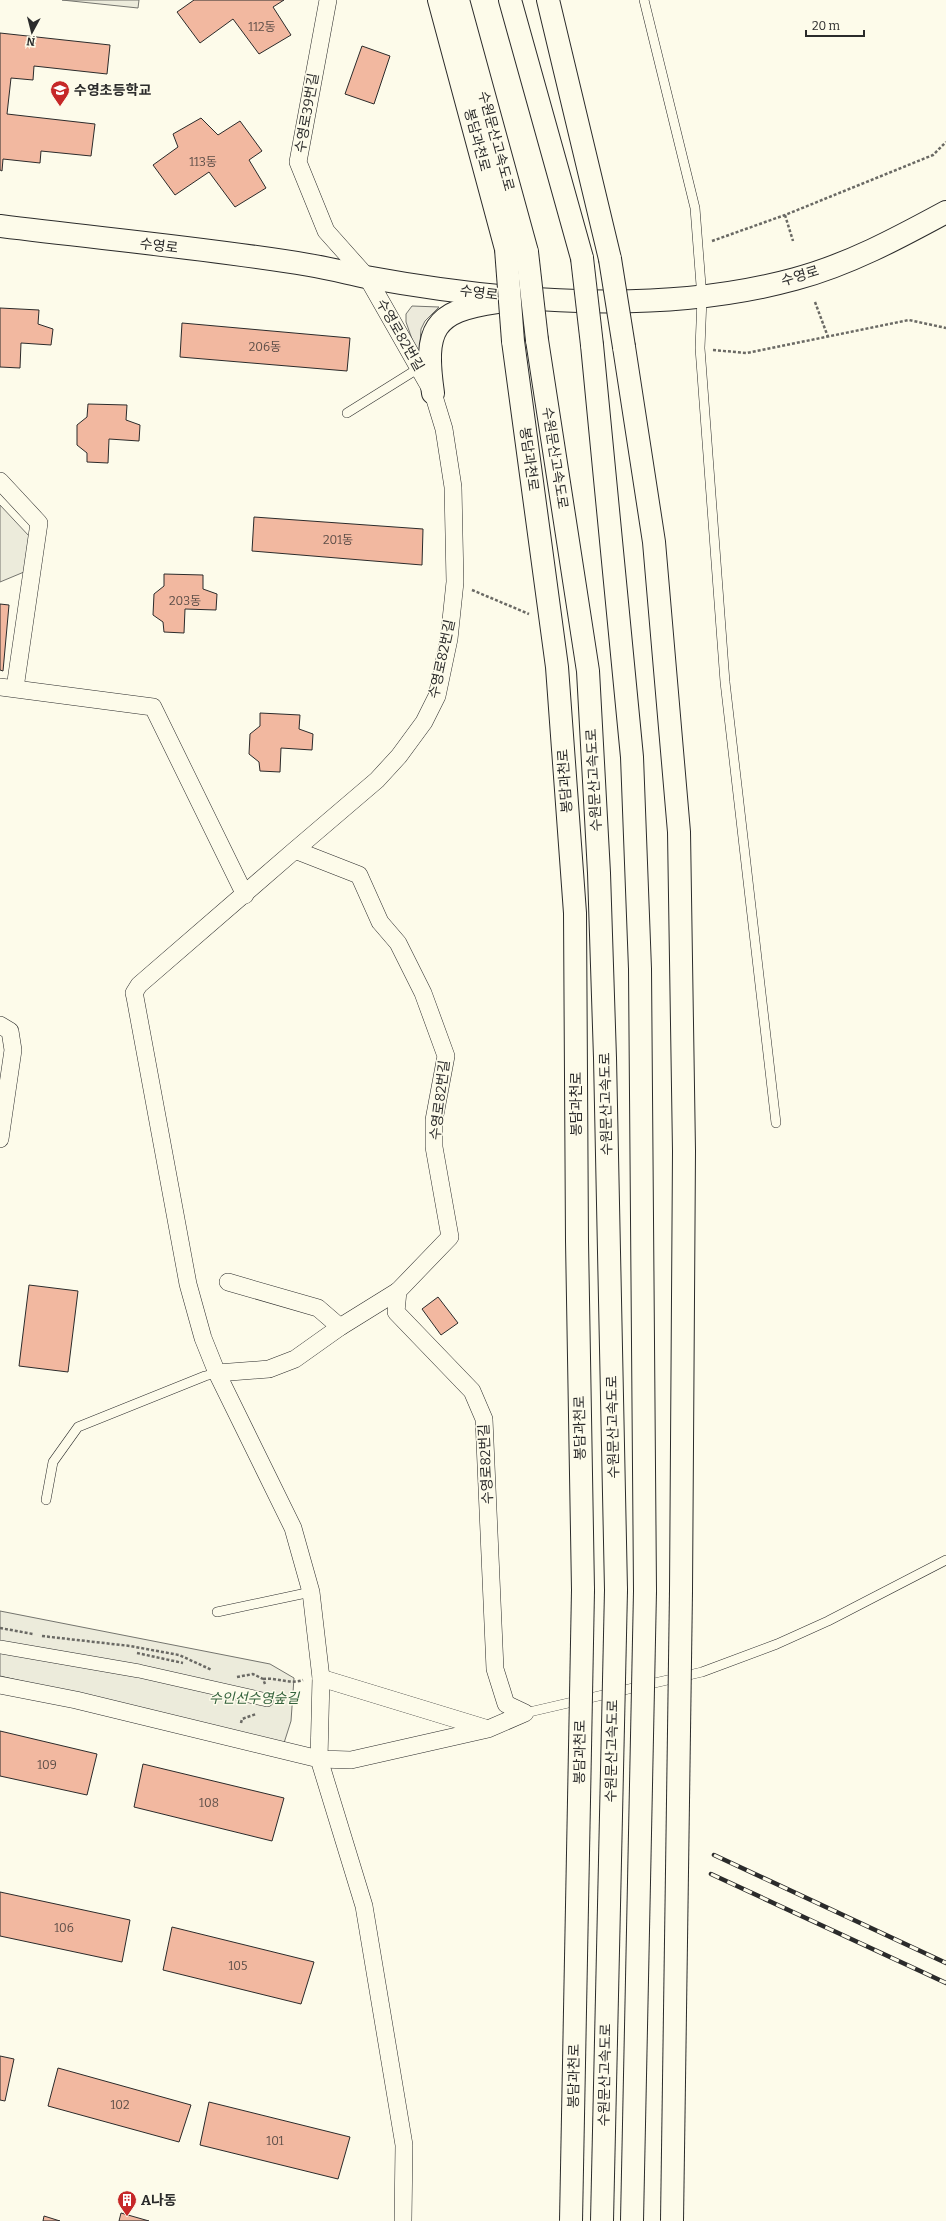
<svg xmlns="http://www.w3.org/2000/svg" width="946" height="2221" font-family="Bitter,'Noto Sans KR',serif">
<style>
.green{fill:#ecebdb;stroke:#74746e}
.parking{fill:#eceadb;stroke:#74746e}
.building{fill:#f2b8a0;stroke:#2b2b2b}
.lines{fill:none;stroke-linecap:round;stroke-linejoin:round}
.service-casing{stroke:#2b2b2b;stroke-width:10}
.pedestrian-casing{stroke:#2b2b2b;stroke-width:14}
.minor-casing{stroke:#2b2b2b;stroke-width:18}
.tertiary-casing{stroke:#2b2b2b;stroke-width:24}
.trunk-casing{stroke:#2b2b2b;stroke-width:24}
.motorway-casing{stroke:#2b2b2b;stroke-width:24}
.path{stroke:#6a6964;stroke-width:2.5;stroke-dasharray:3 2;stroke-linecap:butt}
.service{stroke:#fdfbea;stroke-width:9}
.pedestrian{stroke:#fdfbea;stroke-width:13}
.minor{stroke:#fdfbea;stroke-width:17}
.tertiary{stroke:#fdfbea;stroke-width:22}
.trunk{stroke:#fdfbea;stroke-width:22}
.motorway{stroke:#fdfbea;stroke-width:22}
.rail-casing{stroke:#2b2b2b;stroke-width:4.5}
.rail{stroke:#fdfbea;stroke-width:3;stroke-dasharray:9;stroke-linecap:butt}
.trunk-bridge-casing{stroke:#2b2b2b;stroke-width:24;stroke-linecap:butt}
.motorway-bridge-casing{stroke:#2b2b2b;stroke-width:24;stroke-linecap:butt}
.trunk-bridge{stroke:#fdfbea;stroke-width:22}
.motorway-bridge{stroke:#fdfbea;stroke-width:22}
.labels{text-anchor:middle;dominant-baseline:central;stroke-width:3;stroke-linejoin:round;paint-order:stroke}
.number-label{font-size:12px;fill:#5d4e48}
.poi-label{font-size:14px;font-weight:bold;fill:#2b2b2b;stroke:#fdfbea;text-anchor:start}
.street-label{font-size:14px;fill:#2b2b2b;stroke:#fdfbea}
.park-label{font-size:14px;font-style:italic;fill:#34623c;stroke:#fdfbea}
</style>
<rect width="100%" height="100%" fill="#fdfbea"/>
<g class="green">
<path d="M62,0H139L138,8Z"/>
<path d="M0,505L29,536L24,572L0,582Z"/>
<path d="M0,1611L270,1664L294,1678L291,1721L284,1743L0,1676Z"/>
</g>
<path class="parking" d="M412,306L439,307L425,321L421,329L419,359L406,322V314Z"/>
<g class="building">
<path d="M194,0H284L273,7L291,35L259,54L233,19L200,43L177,12Z"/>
<path d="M0,33L110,45L107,74L34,66L33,80L11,78L7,114L95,124L91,156L41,151L40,163L3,159L2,171L0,170Z"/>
<path d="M362,46L390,56L374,104L345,94Z"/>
<path d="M201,118L218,135L240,121L262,151L249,160L266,188L235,207L209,172L175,195L153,165L178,147L173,134Z"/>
<path d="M0,308L39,310L38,324L53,329L51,345L21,343L20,368L0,367Z"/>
<path d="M182,323L350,338L347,371L180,357Z"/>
<path d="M88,404L127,405L126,420L140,425L139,441L109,439L108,463L87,462V453L77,445V425L87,417Z"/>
<path d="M254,517L423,529L422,565L252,551Z"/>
<path d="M164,574L203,575V589L217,594L216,610L185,609L184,633L164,632L163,622L153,615L154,594L164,586Z"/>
<path d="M0,604L9,605L3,671L0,670Z"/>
<path d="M260,713L300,715L299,729L313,734L312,750L281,748L280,772L260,771L259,762L249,754L250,734L260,726Z"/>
<path d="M29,1285L78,1291L68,1372L19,1366Z"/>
<path d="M438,1297L458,1323L441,1335L422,1309Z"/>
<path d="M0,1731L97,1754L87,1795L0,1776Z"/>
<path d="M143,1764L284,1798L272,1841L134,1807Z"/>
<path d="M0,1892L130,1920L122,1962L0,1936Z"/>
<path d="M172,1927L314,1962L301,2004L163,1970Z"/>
<path d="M0,2056L14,2059L5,2101L0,2100Z"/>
<path d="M58,2068L191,2105L179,2142L48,2106Z"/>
<path d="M209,2102L350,2137L338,2179L200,2145Z"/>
<path d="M121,2213L149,2221H119Z"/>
<path d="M44,2216L60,2221H43Z"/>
</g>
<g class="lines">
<defs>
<g id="service">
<path d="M644,0L695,208L702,298L700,348L725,682L776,1123"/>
<path d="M347,413L419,368"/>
<path d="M46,1500L53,1462L78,1427L205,1376L217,1373"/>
<path d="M217,1612L311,1592"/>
<path d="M525,1713L702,1672L777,1644L828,1621L946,1560"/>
</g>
<path id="pedestrian" d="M0,1647L139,1671L267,1700"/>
<g id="minor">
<path d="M0,481L39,523L15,688"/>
<path d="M0,687L153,707L245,895"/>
<path d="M295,850L139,985L134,993L135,997L188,1284L203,1338L217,1373L293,1528L311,1592L321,1678L319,1759L351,1760L488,1729L525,1713L506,1704L495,1669L484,1419L472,1391L396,1312L398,1291L450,1237L434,1147V1120L446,1056L423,993L398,943L380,922L359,875L295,850L377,780L399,756L424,722L437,696L449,639L455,582L453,487L444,429L433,393L367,277L326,231L298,162L328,0"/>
<path d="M0,1025L10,1031L13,1050L0,1139"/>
<path d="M228,1282L318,1308L340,1327"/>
<path d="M217,1373L269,1369L295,1359L340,1327L398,1291"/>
<path d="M321,1678L485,1728"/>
<path d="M0,1685L76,1700L319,1759L364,1906L404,2145L403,2221"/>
</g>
<g id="tertiary">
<path d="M0,226C103,239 207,248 309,265C328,268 347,273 366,277C502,302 660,316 795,279C848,265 898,238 946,212"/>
<path d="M433,393C424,330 432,311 497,302"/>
</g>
<g id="trunk">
<path d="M439,0L506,249"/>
<path d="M548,0L610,259"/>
<path d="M513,341L557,667L575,913L577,1241L583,1590"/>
<path d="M624,347L654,542L679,832L684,1151L681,1591"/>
</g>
<g id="motorway">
<path d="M458,0L527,252"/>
<path d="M510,0L582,258"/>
<path d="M537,340L588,671L599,873L605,1058L616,1590"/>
<path d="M592,345L632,757L640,969L645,1591"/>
</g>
</defs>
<use href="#service" class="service-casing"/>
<use href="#pedestrian" class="pedestrian-casing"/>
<use href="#minor" class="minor-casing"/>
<use href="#tertiary" class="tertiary-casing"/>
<use href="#trunk" class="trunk-casing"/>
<use href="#motorway" class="motorway-casing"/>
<g class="path">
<path d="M785,215L793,241"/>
<path d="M712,241L785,215L933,155L946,142"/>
<path d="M815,302L828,337"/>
<path d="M713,350L747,353L909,320L946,328"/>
<path d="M472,590L529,614"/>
<path d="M0,1628L33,1634"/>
<path d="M42,1636L130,1646L179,1655L212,1670"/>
<path d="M137,1653L183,1663"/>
<path d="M237,1677L253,1674L263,1679L265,1684"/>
<path d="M263,1679C277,1677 289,1685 303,1680"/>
<path d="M241,1723L242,1719L256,1714"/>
</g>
<use href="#service" class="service"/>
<use href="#pedestrian" class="pedestrian"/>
<use href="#minor" class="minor"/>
<use href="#tertiary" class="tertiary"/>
<use href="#trunk" class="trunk"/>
<use href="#motorway" class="motorway"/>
<defs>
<g id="rail">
<path d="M714,1855L946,1963"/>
<path d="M711,1874L946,1983"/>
</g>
</defs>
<use href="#rail" class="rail-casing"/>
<use href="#rail" class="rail"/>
<defs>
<g id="trunk-bridge">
<path d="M506,249L513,341"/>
<path d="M610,259L624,347"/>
<path d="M571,2221L583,1590"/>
<path d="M672,2221L681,1591"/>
</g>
<g id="motorway-bridge">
<path d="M527,252L537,340"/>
<path d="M582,258L592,345"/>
<path d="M602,2221L616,1590"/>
<path d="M632,2221L645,1591"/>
</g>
</defs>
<use href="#trunk-bridge" class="trunk-bridge-casing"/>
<use href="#motorway-bridge" class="motorway-bridge-casing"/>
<use href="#trunk-bridge" class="trunk-bridge"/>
<use href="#motorway-bridge" class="motorway-bridge"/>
</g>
<defs>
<symbol id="school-pin" viewBox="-11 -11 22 30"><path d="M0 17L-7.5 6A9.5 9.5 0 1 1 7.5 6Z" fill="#c62828" stroke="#fdfbea"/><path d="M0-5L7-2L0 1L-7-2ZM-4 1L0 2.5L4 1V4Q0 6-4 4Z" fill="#fff"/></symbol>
<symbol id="building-pin" viewBox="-11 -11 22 30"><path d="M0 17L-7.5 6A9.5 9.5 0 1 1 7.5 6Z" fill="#c62828" stroke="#fdfbea"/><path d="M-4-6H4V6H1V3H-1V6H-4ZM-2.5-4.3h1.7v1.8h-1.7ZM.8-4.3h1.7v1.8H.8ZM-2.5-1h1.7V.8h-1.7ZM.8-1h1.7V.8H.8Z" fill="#fff"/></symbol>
</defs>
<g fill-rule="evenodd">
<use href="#school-pin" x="49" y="79" width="22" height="30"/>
<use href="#building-pin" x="116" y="2189" width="22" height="30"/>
</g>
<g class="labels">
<g class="number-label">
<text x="262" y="27">112동</text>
<text x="203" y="162">113동</text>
<text x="265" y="347">206동</text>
<text x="338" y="540">201동</text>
<text x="185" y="601">203동</text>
<text x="47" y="1765">109</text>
<text x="209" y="1803">108</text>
<text x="64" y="1928">106</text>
<text x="238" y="1966">105</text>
<text x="120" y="2105">102</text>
<text x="275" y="2141">101</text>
</g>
<g class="poi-label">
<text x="74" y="90">수영초등학교</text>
<text x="141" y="2200">A나동</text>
</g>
<g class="street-label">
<text transform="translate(307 113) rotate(-80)">수영로39번길</text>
<text transform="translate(477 140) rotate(75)">봉담과천로</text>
<text transform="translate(496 141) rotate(75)">수원문산고속도로</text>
<text transform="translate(159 246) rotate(7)">수영로</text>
<text transform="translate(800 276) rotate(-17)">수영로</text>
<text transform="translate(479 293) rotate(7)">수영로</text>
<text transform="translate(400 335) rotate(60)">수영로82번길</text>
<text transform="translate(555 458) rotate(81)">수원문산고속도로</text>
<text transform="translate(529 459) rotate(82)">봉담과천로</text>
<text transform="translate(442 659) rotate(-78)">수영로82번길</text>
<text transform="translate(594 780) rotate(-93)">수원문산고속도로</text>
<text transform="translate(565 781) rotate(-94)">봉담과천로</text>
<text transform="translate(440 1100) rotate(-83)">수영로82번길</text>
<text transform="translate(576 1104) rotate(-90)">봉담과천로</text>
<text transform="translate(606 1104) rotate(-91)">수원문산고속도로</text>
<text transform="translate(613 1427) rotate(-91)">수원문산고속도로</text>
<text transform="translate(580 1428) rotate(-91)">봉담과천로</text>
<text transform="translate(486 1464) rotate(-93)">수영로82번길</text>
<text transform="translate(612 1751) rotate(-89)">수원문산고속도로</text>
<text transform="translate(580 1752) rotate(-89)">봉담과천로</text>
<text transform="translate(605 2075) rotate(-89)">수원문산고속도로</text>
<text transform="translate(574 2076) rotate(-89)">봉담과천로</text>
</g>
<g class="park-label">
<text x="254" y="1698">수인선수영숲길</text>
</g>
</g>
<g transform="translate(32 32) rotate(187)" stroke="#fdfbea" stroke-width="3" paint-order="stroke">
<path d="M0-3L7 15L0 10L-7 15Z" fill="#2b2b2b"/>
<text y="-6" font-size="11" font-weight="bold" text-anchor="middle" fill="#2b2b2b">N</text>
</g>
<path d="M806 30v6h58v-6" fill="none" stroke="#2b2b2b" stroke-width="2"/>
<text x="812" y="30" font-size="12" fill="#2b2b2b" stroke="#fdfbea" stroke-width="3" paint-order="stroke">20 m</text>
</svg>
